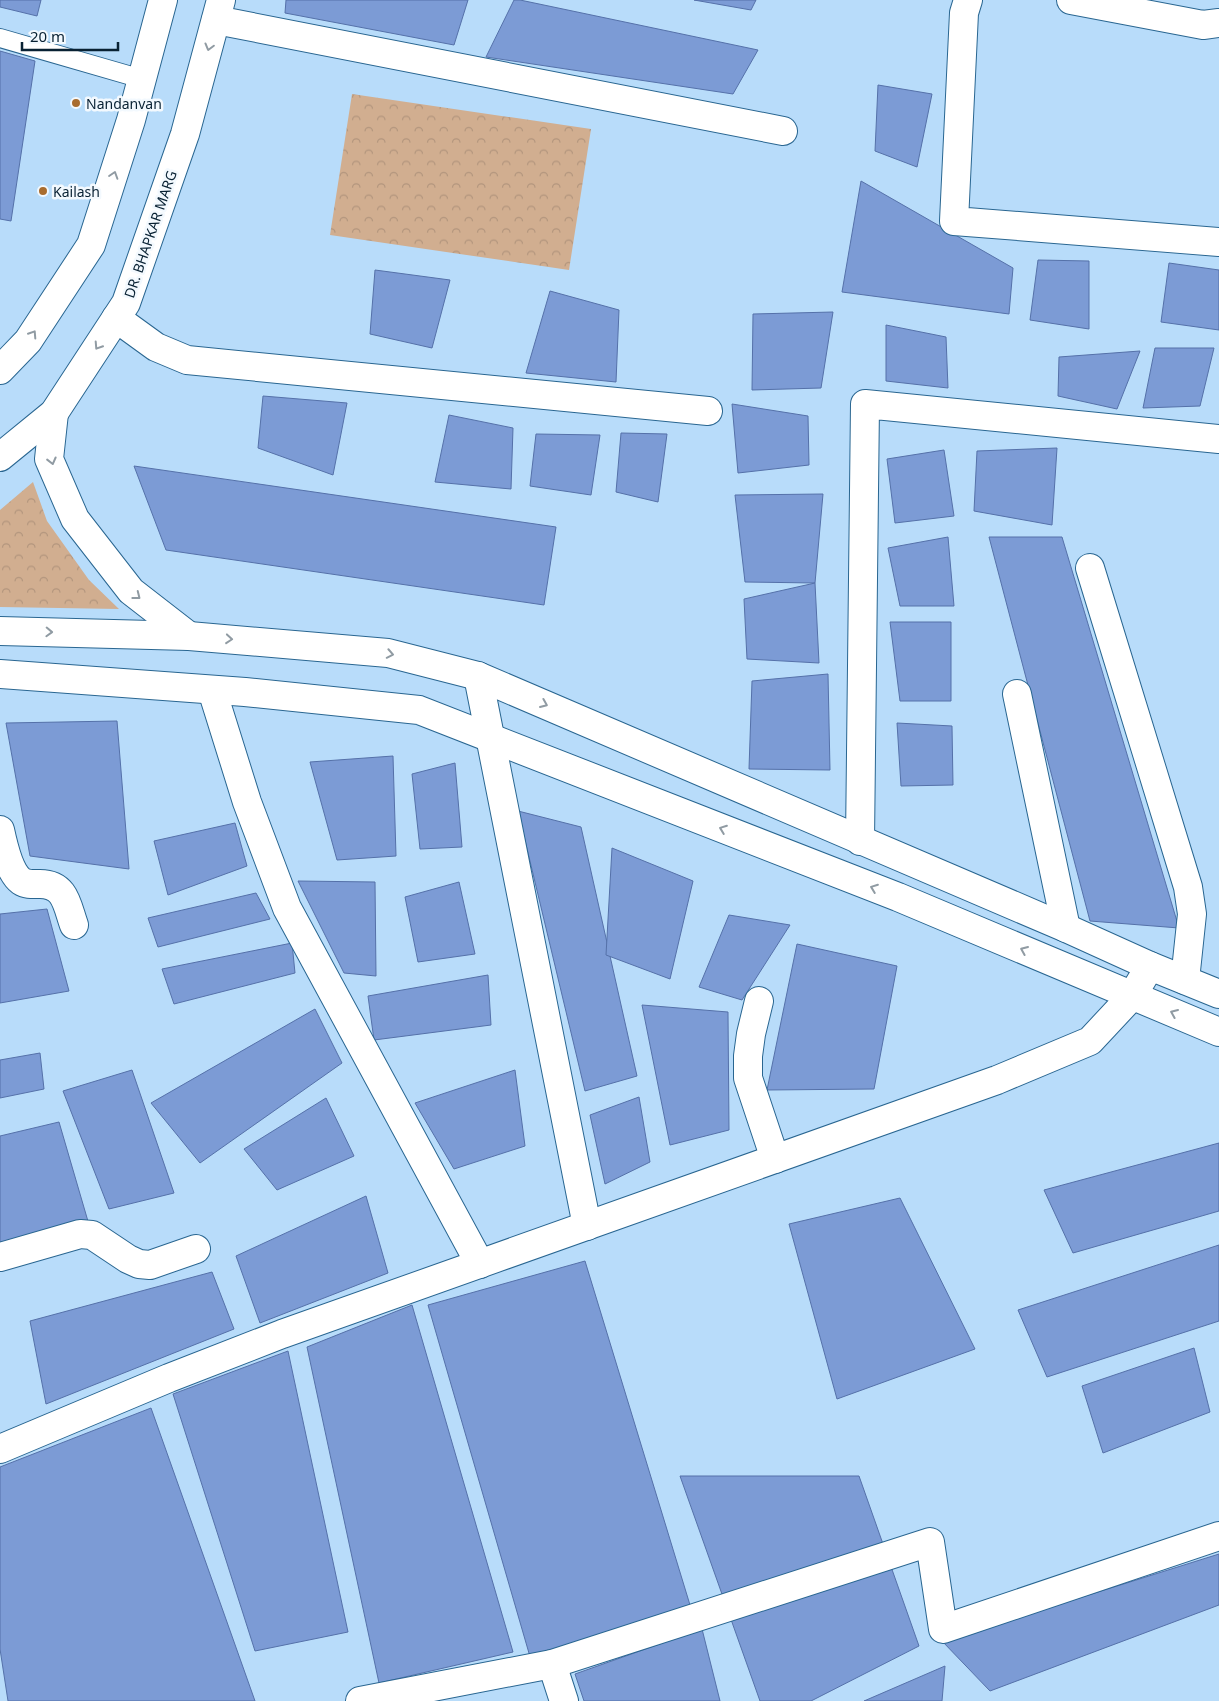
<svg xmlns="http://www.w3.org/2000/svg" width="1219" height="1701" font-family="'Noto Sans',sans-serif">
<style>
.park{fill:url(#park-crowns)}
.building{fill:#7c9bd5;stroke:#5571a9}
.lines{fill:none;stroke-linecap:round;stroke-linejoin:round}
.lane-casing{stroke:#296691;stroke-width:20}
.street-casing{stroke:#296691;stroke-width:30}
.secondary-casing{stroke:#296691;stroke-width:30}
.lane{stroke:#fff;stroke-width:18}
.street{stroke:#fff;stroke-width:28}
.secondary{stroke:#fff;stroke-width:28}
.oneway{stroke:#909ba3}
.poi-dot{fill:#a86c2e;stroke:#f3f9fe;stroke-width:2}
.labels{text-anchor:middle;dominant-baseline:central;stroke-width:5;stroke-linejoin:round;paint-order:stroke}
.poi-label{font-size:14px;fill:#082133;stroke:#f3f9fe;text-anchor:start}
.street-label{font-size:14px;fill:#082133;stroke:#f3f9fe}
</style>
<defs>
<pattern id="park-crowns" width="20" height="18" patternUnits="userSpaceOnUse" patternTransform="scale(1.25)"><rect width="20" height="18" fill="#d1ae90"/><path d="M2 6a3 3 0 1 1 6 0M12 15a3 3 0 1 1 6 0" fill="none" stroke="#b2957d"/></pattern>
</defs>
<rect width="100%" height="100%" fill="#b8dcfa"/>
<g class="park">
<path d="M352,94L591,129L569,270L330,235Z"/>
<path d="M33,482L47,521L89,580L119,609L0,607V510Z"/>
</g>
<g class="building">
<path d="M0,0H41L37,16L0,7Z"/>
<path d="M286,0H468L454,45L285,13Z"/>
<path d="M514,0H520L758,50L733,94L486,57Z"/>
<path d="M694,0H756L751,10Z"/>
<path d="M0,51L35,61L11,221L0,219Z"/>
<path d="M878,85L932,94L917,167L875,151Z"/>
<path d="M861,181L1013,268L1009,314L842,292Z"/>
<path d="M1038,260L1089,261V329L1030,320Z"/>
<path d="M1169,263L1219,270V330L1161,322Z"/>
<path d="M375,270L450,280L432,348L370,334Z"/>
<path d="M550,291L619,310L616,382L526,373Z"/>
<path d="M833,312L821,388L752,390L753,314Z"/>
<path d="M886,325L946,337L948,388L886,381Z"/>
<path d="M1155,348H1214L1200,406L1143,408Z"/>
<path d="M1140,351L1117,409L1058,396L1059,357Z"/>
<path d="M263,396L347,403L333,475L258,448Z"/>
<path d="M732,404L808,416L809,465L738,473Z"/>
<path d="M449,415L513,428L511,489L435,482Z"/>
<path d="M621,433L667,434L658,502L616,492Z"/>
<path d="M536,434L600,435L591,495L530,486Z"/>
<path d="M1057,448L1052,525L974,511L977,451Z"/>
<path d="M944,450L954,516L895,523L887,459Z"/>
<path d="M134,466L556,527L544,605L166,550Z"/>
<path d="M823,494L815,583L745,582L735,495Z"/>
<path d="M948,537L954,606H900L888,548Z"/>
<path d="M989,537H1062L1179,928L1090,921Z"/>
<path d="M815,583L819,663L747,659L744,599Z"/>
<path d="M890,622H951V701H900Z"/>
<path d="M828,674L830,770L749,769L752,681Z"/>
<path d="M117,721L129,869L30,856L6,723Z"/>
<path d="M897,723L952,726L953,785L901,786Z"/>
<path d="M393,756L396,856L337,860L310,762Z"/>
<path d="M455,763L462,847L420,849L412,774Z"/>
<path d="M518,811L581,827L637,1076L585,1091Z"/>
<path d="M235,823L247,866L168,895L154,841Z"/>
<path d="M612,848L693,881L670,979L606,955Z"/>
<path d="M298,881L375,882L376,976L344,973Z"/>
<path d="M459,882L475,954L418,962L405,897Z"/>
<path d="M256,893L270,919L158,947L148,918Z"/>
<path d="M47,909L69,991L0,1003V914Z"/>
<path d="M729,915L790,925L742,1000L699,987Z"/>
<path d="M292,943L295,973L174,1004L162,969Z"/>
<path d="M797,944L897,966L874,1089L767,1090Z"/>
<path d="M488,975L491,1025L374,1040L368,996Z"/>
<path d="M642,1005L728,1012L729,1130L670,1145Z"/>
<path d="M315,1009L342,1063L200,1163L151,1103Z"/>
<path d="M40,1053L44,1089L0,1098V1060Z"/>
<path d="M132,1070L174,1193L109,1209L63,1091Z"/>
<path d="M515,1070L525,1146L454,1169L415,1103Z"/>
<path d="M639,1097L650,1162L605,1184L590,1115Z"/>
<path d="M326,1098L354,1156L277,1190L244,1149Z"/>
<path d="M59,1122L92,1235L0,1244V1136Z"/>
<path d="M1219,1143V1211L1073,1253L1044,1190Z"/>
<path d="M366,1196L388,1273L260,1323L236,1256Z"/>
<path d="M900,1198L975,1349L837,1399L789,1224Z"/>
<path d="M1219,1245V1321L1047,1377L1018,1310Z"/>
<path d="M585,1261L690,1605L533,1667L428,1305Z"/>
<path d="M212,1272L234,1329L46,1404L30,1321Z"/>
<path d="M412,1305L513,1652L379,1683L307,1347Z"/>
<path d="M1194,1348L1210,1412L1103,1453L1082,1386Z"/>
<path d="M288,1351L348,1632L255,1651L173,1394Z"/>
<path d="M151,1408L255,1701H8L0,1649V1467Z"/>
<path d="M680,1476H859L919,1646L811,1701H760Z"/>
<path d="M1219,1554V1605L990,1691L942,1641Z"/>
<path d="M702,1629L720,1701H584L575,1674Z"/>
<path d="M945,1666L942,1701H864Z"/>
</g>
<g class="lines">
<defs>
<path id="lane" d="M0,38L142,79"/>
<g id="street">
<path d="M968,0L964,13L954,221L1219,242"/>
<path d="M1071,0L1203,25L1219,23"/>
<path d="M216,20L783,131"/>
<path d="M116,318L156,347L187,360L708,411"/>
<path d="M1090,568L1188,887L1192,914L1185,980"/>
<path d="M478,676L587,1226"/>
<path d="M212,690L247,802L287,908L480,1264"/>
<path d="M1017,694L1066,928"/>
<path d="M0,830C3,844 9,872 21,881C27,885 34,884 40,884C66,884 67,906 74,925"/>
<path d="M860,841L865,404L1219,439"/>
<path d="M759,1001L751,1034L748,1056V1078L775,1159"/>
<path d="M0,1257L80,1234L92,1235L128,1259L139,1264L150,1265L196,1249"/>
<path d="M0,1449L169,1378L282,1334L997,1080L1090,1041L1132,996L1150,966"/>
<path d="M552,1664L564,1701"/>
<path d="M360,1701L552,1664L930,1542L943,1629L1219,1536"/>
</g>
<g id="secondary">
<path d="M0,370L28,341L91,245L131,120L163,0"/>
<path d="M54,413L49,459L75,519L131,591L189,636"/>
<path d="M0,457L54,413L126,303L185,134L221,0"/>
<path d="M0,631L189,636L388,653L478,676L1066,928L1150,966L1219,994"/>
<path d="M0,674L245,692L419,710L898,897L1219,1032"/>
</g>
</defs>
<use href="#lane" class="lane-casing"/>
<use href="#street" class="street-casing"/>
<use href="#secondary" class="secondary-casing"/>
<use href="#lane" class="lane"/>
<use href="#street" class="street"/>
<use href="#secondary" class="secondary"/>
</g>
<defs><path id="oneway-chevron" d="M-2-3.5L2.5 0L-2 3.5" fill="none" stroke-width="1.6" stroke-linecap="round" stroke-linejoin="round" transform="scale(1.25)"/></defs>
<g class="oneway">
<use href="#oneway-chevron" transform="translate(209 47) rotate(105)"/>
<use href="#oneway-chevron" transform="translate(114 175) rotate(-72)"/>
<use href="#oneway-chevron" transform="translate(33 334) rotate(-57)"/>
<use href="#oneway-chevron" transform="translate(98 346) rotate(123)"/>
<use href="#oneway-chevron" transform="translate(52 461) rotate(76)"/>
<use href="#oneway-chevron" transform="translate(137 596) rotate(38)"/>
<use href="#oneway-chevron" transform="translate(49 632) rotate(2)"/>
<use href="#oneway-chevron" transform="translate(229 639) rotate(5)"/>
<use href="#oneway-chevron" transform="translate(390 654) rotate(11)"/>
<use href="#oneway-chevron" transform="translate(544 704) rotate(23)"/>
<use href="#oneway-chevron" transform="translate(723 829) rotate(-159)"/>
<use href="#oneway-chevron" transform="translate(874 888) rotate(-159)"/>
<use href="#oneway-chevron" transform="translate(1024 950) rotate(-157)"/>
<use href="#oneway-chevron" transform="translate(1174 1013) rotate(-157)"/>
</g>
<g class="poi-dot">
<circle cx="76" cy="103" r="5"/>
<circle cx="43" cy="191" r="5"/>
</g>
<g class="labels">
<g class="poi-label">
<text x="86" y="103">Nandanvan</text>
<text x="53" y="191">Kailash</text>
</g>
<g class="street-label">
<text transform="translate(150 234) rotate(-71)">DR. BHAPKAR MARG</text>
</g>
</g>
<path d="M22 42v8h96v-8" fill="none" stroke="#082133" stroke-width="2.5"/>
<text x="30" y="42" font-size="15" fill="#082133" stroke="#f3f9fe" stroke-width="4" paint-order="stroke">20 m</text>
</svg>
